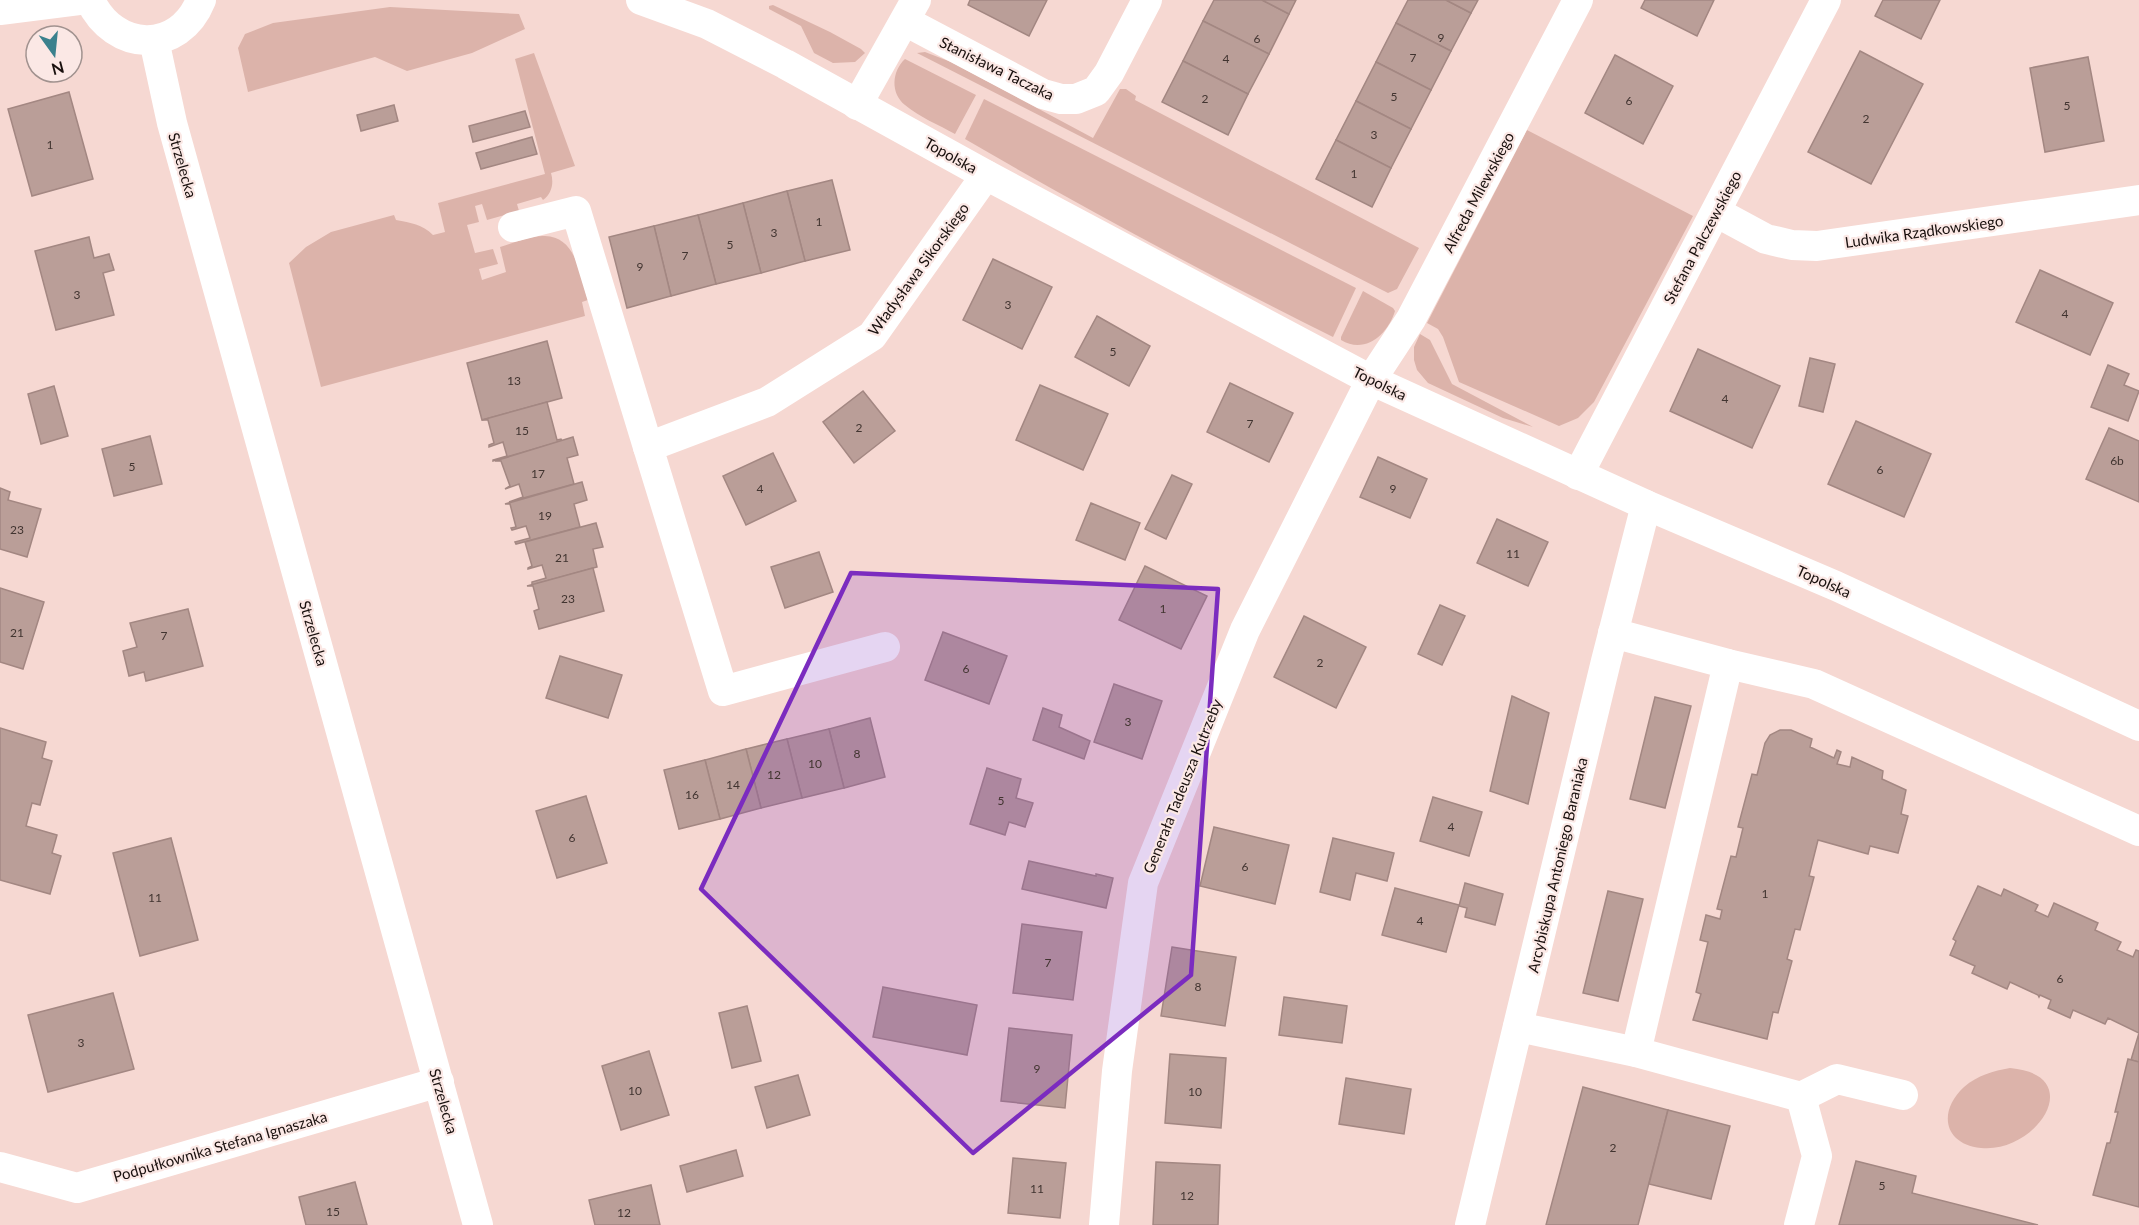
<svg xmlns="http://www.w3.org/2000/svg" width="2139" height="1225" font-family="Lato,sans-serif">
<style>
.green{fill:#dcb3aa}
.building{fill:#ba9e98;stroke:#a38782;stroke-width:1.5}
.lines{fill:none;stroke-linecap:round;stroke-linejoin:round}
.street{stroke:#fff;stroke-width:30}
.marked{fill:#7b2cbf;fill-opacity:0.2;stroke:#7b2cbf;stroke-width:4.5;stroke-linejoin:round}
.labels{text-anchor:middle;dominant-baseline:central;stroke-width:4.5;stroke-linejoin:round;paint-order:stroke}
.number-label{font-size:12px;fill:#413430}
.street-label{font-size:15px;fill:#19100e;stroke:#fbe8e5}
</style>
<rect width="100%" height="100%" fill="#f6d8d2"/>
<g class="green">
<path d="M773,5L830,32L861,49L865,53L855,62L833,63L814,53L801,26L769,9V6Z"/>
<path d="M390,7L519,14L525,29L472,53L407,71L375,57L248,92L238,48L245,34L273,23Z"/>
<path d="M925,52L951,62L1093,138L1120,89H1126L1136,96L1135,100L1419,248L1397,289L1388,293L917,53Z"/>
<path d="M534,53L575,166L551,173C554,183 552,194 543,200L541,197L517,204L519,211L487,220L482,204L475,206L479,222L467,225L475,253L493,249L498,264L479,269L482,280L506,272L500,247C514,243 531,235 545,236C577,237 580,276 588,300L582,302L585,316L321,387L289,263L306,247L331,232L394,215L396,220C411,223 422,224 433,235L445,232L438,203L545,174L515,59Z"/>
<path d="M905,59L976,95L955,134C939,125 919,117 905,105C890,93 892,71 905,59Z"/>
<path d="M984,99L1356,288L1333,337C1208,275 1085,209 965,139Z"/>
<path d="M1527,130L1693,216L1594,402L1578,418L1559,426L1459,382L1443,337L1438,329L1427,323Z"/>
<path d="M1363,291L1393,308L1395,311C1388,334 1365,355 1341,340V337Z"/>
<path d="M1420,334L1430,340L1452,384L1533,427L1503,418L1428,383L1417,370L1414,360V347Z"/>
<path d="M2010,1068C2089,1075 2036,1154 1981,1148C1943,1144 1938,1111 1964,1087C1978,1075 1993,1071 2010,1068Z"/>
</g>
<g class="building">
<path d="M970,0H1047L1029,36L968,5Z"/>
<path d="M1214,0H1262L1289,14L1269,54L1203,21Z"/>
<path d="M1262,0H1296L1289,14Z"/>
<path d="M1408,0H1446L1471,13L1451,51L1396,23Z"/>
<path d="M1446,0H1478L1471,13Z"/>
<path d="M1645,0H1714L1697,36L1641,8Z"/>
<path d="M1883,0H1940L1921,39L1875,16Z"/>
<path d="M1203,21L1269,54L1248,94L1183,61Z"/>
<path d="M1396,23L1451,51L1431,90L1376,62Z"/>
<path d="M1860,51L1923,84L1871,184L1808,152Z"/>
<path d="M1615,55L1673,86L1643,144L1585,113Z"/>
<path d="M2088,57L2104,141L2045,152L2030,68Z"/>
<path d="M1183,61L1248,94L1228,135L1162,102Z"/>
<path d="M1376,62L1431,90L1411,129L1356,101Z"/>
<path d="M69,92L93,179L32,196L8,109Z"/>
<path d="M1356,101L1411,129L1391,168L1336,140Z"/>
<path d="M394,105L398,121L361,131L357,115Z"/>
<path d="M525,111L530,127L473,142L469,126Z"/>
<path d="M532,137L537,154L481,169L476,153Z"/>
<path d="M1336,140L1391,168L1372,207L1316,179Z"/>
<path d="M832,180L850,250L805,261L787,191Z"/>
<path d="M787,191L805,261L761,273L743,203Z"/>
<path d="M743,203L761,273L716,284L698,215Z"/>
<path d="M698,215L716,284L671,296L654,226Z"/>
<path d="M654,226L671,296L627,308L609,237Z"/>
<path d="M89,237L94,258L109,254L114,270L103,273L114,315L56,330L35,251Z"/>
<path d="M993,259L1052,287L1022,349L963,320Z"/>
<path d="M2040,270L2113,303L2090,355L2016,322Z"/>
<path d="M1097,316L1150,346L1129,386L1075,357Z"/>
<path d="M547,341L562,398L482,420L467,363Z"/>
<path d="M1698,349L1780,386L1752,448L1670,411Z"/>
<path d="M1810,358L1835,364L1823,412L1799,406Z"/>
<path d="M2108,365L2129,374L2124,385L2139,391L2128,421L2091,407Z"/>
<path d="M1230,383L1293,413L1269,462L1207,432Z"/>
<path d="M1040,385L1108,414L1083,470L1016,440Z"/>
<path d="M54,386L68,436L41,444L28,394Z"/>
<path d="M863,391L895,431L854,463L823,422Z"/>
<path d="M547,402L557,440L561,439L562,441L493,461V460L507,456L503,442L489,447V445L494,443L488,420H482Z"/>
<path d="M1856,421L1931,454L1904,517L1828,484Z"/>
<path d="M2109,428L2139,441V502L2086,479Z"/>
<path d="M150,436L162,484L114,496L102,449Z"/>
<path d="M573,437L578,455L567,458L574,484L509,502L523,497L519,484L505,489L510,486L501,461H495Z"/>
<path d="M773,453L796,501L746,525L723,476Z"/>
<path d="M1378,457L1427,479L1410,518L1360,497Z"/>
<path d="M1172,475L1192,484L1166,539L1145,529Z"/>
<path d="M582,482L587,500L574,504L580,527L516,544L515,542L530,538L526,526L512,530L511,528L516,527L510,504H505Z"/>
<path d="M0,488L10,492L8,500L41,509L27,557L0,549Z"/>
<path d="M1091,503L1140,523L1125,560L1076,540Z"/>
<path d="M1497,519L1548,542L1528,586L1477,563Z"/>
<path d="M596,523L603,547L593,549L597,567L532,585V582L546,578L542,565L528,569V568L532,566L525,542Z"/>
<path d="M819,552L833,592L785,608L771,567Z"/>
<path d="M1145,566L1207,596L1181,649L1119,620Z"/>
<path d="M593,568L604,611L539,629L534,611L539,609L533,586H527Z"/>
<path d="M0,588L44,602L23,669L0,662Z"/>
<path d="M1440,605L1465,616L1442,665L1418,654Z"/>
<path d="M188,609L203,666L146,681L144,672L129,676L123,651L137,647L130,623Z"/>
<path d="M1304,616L1366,647L1336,708L1274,677Z"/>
<path d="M943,632L1007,656L989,704L925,680Z"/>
<path d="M560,656L622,675L608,718L546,698Z"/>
<path d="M1114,684L1162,701L1142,759L1094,742Z"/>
<path d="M1512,696L1549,713L1528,804L1490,791Z"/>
<path d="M1655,697L1691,706L1665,808L1630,799Z"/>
<path d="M1043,708L1062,715L1059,727L1090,741L1084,759L1033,740Z"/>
<path d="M870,718L885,777L844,788L829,729Z"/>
<path d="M0,728L46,742L42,758L52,761L40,805L32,803L26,826L57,835L52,853L61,856L50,894L0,880Z"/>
<path d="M829,729L844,788L802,798L787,739Z"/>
<path d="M1780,730H1791L1812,739L1810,747L1834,758L1837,750L1841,752L1837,764L1850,767L1852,757L1883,771L1882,779L1906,790L1901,814L1908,816L1898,853L1870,846L1868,854L1818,840L1809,876L1814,877L1800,930L1795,929L1787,959L1792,961L1778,1013L1773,1012L1767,1039L1693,1020L1701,994L1696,992L1708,942L1700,940L1706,915L1720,919L1722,910L1717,909L1731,856L1736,857L1743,828L1738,827L1752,774L1757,775L1765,743L1770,735Z"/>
<path d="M787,739L802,798L761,808L746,749Z"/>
<path d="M746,749L761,808L720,819L705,760Z"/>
<path d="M705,760L720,819L679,829L664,770Z"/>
<path d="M987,768L1021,779L1016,798L1033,803L1025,827L1009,822L1005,835L970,824Z"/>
<path d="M586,796L607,863L557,878L536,811Z"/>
<path d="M1433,797L1482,812L1469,856L1420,841Z"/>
<path d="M1214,827L1289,845L1275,904L1200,886Z"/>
<path d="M171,838L198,940L140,956L113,853Z"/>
<path d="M1333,838L1394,853L1387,881L1356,873L1350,900L1320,892Z"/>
<path d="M1029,861L1096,876V874L1113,878L1106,908L1022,889Z"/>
<path d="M1465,883L1503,894L1495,925L1465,917L1467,908L1459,906Z"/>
<path d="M1978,886L2001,896L2004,889L2038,905L2035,911L2048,917L2054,903L2098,923L2095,930L2121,942L2117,950L2133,957L2136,950L2139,951V1062L2131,1060L2139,1033L2108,1018L2105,1024L2073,1010L2070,1018L2048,1008L2051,1000L2040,995L2039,997L2038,995L2010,982L2007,989L1972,973L1975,966L1950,955L1956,941L1953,939Z"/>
<path d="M1395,888L1459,905L1446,952L1382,935Z"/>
<path d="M1608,891L1643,899L1618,1001L1583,993Z"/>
<path d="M1022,924L1082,932L1073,1000L1013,993Z"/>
<path d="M1172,947L1236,957L1225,1026L1161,1016Z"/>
<path d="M883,987L977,1005L967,1055L873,1037Z"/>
<path d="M113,993L134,1069L48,1092L28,1015Z"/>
<path d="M1284,997L1347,1006L1342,1043L1279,1035Z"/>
<path d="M747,1006L761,1061L732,1068L719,1013Z"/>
<path d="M1009,1028L1072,1035L1065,1108L1001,1101Z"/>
<path d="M649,1051L669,1115L621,1130L602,1066Z"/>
<path d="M1170,1054L1226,1058L1221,1128L1165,1123Z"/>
<path d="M2128,1059L2139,1062V1207L2093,1195L2107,1143H2110L2118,1112H2115Z"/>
<path d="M798,1075L810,1115L767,1128L755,1087Z"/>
<path d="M1346,1078L1411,1089L1404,1134L1339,1124Z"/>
<path d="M1583,1087L1668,1110L1638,1225H1546Z"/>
<path d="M1668,1110L1730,1126L1711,1199L1649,1184Z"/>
<path d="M736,1150L743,1176L687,1192L680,1166Z"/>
<path d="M1013,1158L1066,1163L1060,1218L1008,1213Z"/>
<path d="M1856,1161L1916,1176L1912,1193L2038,1225H1839Z"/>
<path d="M1156,1162L1220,1165L1218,1225H1153Z"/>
<path d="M355,1182L367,1225H306L299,1197Z"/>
<path d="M651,1185L660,1225H595L589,1200Z"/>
</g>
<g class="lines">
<g class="street">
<path d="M90,0C114,52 179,55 201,0"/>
<path d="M641,0L707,24L785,64L986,175L1371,380L1646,505L1836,586L2139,726"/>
<path d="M0,10L79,0"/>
<path d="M905,21L1043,94L1061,99H1076L1096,91L1109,73L1147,0"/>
<path d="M154,40L172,123L478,1225"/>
<path d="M857,105L916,0"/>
<path d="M1716,212L1766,239L1792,245L1817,246L2139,200"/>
<path d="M513,227L576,211L648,447"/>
<path d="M1578,475L1826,0"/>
<path d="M1613,633L1728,664L1814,684L2139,831"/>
<path d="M885,647L723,691L648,447L767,402L872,336L986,175"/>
<path d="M1518,1027L1636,1052L1801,1097L1837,1079L1903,1095"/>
<path d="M1636,1052L1728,664"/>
<path d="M0,1167L77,1188L439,1082"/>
<path d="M1104,1225L1117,1071L1143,883L1245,630L1371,380L1411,319L1578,0"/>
<path d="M1470,1225L1606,661L1646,505"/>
<path d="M1799,1225L1817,1156L1801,1097"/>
</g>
</g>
<path class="marked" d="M851,573L1218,589L1191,975L973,1153L701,889Z"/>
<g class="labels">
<g class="number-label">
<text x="1441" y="37">9</text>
<text x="1257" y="38">6</text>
<text x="1413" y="57">7</text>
<text x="1226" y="58">4</text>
<text x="1394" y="96">5</text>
<text x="1205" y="98">2</text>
<text x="1629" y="100">6</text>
<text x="2067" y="105">5</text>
<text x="1866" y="118">2</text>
<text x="1374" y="134">3</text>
<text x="50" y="144">1</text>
<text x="1354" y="173">1</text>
<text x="819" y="221">1</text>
<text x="774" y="232">3</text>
<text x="730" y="244">5</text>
<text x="685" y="255">7</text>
<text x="640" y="266">9</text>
<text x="77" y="294">3</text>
<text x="1008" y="304">3</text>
<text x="2065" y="313">4</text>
<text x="1113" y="351">5</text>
<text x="514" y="380">13</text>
<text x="1725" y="398">4</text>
<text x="1250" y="423">7</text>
<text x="859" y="427">2</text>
<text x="522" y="430">15</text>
<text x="2117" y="460">6b</text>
<text x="132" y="466">5</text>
<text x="1880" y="469">6</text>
<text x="538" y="473">17</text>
<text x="760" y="488">4</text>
<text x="1393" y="488">9</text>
<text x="545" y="515">19</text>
<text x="17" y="529">23</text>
<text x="1513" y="553">11</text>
<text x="562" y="557">21</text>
<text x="568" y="598">23</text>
<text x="1163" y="608">1</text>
<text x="17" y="632">21</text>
<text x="164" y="635">7</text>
<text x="1320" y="662">2</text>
<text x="966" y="668">6</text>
<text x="1128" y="721">3</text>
<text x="857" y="753">8</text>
<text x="815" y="763">10</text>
<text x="774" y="774">12</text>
<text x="733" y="784">14</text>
<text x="692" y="794">16</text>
<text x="1001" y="800">5</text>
<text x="1451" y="826">4</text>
<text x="572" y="837">6</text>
<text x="1245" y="866">6</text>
<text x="1765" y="893">1</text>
<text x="155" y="897">11</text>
<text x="1420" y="920">4</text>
<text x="1048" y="962">7</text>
<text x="2060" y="978">6</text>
<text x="1198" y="986">8</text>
<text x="81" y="1042">3</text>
<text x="1037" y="1068">9</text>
<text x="635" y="1090">10</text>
<text x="1195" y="1091">10</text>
<text x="1613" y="1147">2</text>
<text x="1882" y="1185">5</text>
<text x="1037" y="1188">11</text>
<text x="1187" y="1195">12</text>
<text x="333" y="1211">15</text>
<text x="624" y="1212">12</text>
</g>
<g class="street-label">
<text transform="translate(997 68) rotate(26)">Stanisława Taczaka</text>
<text transform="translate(951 155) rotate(29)">Topolska</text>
<text transform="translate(183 165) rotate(74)">Strzelecka</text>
<text transform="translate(1478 192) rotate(-62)">Alfreda Milewskiego</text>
<text transform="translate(1924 231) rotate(-8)">Ludwika Rządkowskiego</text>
<text transform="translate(1702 237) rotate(-62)">Stefana Palczewskiego</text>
<text transform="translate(918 269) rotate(-54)">Władysława Sikorskiego</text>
<text transform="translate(1380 383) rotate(26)">Topolska</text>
<text transform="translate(1824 581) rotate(24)">Topolska</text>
<text transform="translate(314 633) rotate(74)">Strzelecka</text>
<text transform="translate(1182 786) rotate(-68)">Generała Tadeusza Kutrzeby</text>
<text transform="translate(1557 865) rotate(-77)">Arcybiskupa Antoniego Baraniaka</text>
<text transform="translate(444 1101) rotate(74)">Strzelecka</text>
<text transform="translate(220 1146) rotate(-16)">Podpułkownika Stefana Ignaszaka</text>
</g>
</g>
<g transform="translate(54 54) rotate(165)"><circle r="28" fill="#fbe8e5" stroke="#a1928f" stroke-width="1.5"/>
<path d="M0-4.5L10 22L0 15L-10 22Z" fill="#3b818d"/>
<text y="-9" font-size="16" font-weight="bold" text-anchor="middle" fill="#19100e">N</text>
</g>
</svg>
